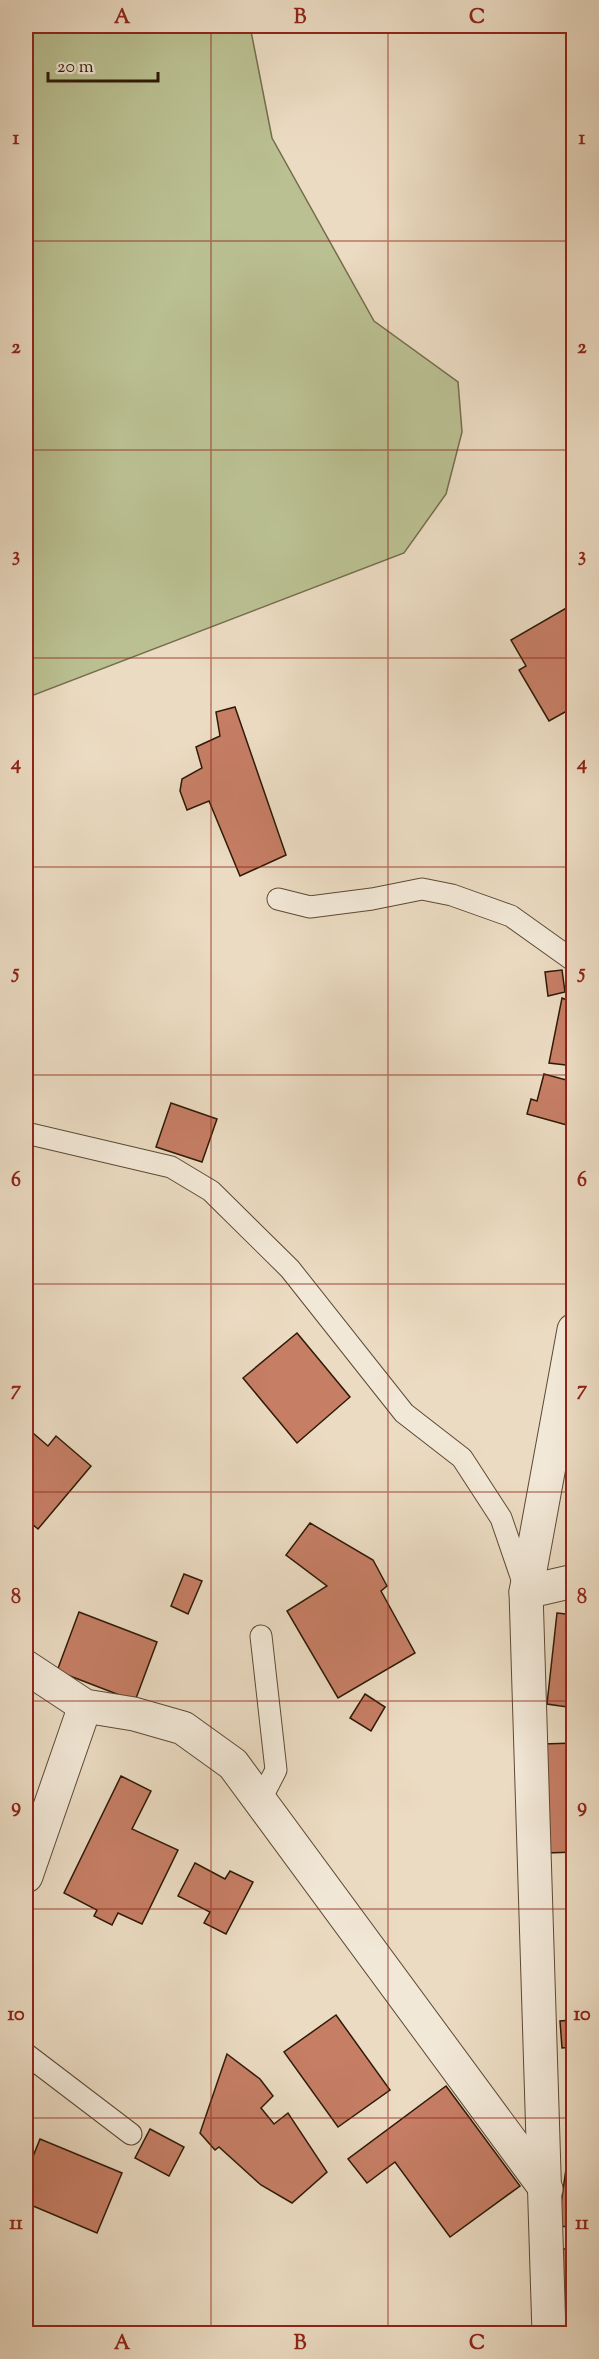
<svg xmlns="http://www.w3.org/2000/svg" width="599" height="2359" font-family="'Sorts Mill Goudy',serif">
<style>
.green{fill:#bac092;stroke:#746d4c;stroke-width:1.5}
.building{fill:#c67e65;stroke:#2e1a06;stroke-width:1.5}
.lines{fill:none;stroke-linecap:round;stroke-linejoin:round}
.service-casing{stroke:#5d4a35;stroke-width:23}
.minor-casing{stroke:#5d4a35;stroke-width:35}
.service{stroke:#f2e8d7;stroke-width:21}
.minor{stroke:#f2e8d7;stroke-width:33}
.grid{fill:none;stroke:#8f2418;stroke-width:1.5;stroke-opacity:0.55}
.neatline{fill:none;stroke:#8f2418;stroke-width:2}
.grid-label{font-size:20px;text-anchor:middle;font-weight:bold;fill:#8f2418}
</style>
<rect width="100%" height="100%" fill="#ebdbc2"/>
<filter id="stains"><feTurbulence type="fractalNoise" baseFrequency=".00333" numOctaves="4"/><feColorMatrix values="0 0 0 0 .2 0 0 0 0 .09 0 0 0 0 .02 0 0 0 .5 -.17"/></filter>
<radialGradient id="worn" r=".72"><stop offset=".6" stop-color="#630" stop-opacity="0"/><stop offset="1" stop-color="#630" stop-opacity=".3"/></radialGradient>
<path class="green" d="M26,26H250L272,138L374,321L458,382L462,432L446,494L404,553L26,698Z"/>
<g class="building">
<path d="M568,607L574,617V707L549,721L519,670L526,666L511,640Z"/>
<path d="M235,707L286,855L240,876L209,801L187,810L180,791L182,779L202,768L196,747L220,736L216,712Z"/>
<path d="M562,970L565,992L548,996L545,972Z"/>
<path d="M562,998L574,1003V1066L549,1063Z"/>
<path d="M544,1074L574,1082V1127L527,1114L531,1099L537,1101Z"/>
<path d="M171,1103L217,1119L202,1162L156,1147Z"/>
<path d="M297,1333L350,1397L297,1443L243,1378Z"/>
<path d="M26,1427L48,1446L56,1436L91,1466L38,1529L26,1519Z"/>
<path d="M574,1459V1547L566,1549L567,1460Z"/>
<path d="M310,1523L373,1560L387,1586L381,1591L415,1653L338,1698L287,1611L327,1586L286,1555Z"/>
<path d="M184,1574L202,1581L188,1614L171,1606Z"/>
<path d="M79,1612L157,1642L135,1701L57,1671Z"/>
<path d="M557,1613L574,1615V1708L547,1704Z"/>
<path d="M365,1694L385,1707L371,1731L350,1718Z"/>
<path d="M574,1743V1852L547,1853L543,1744Z"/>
<path d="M121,1776L151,1791L132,1829L178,1850L142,1924L118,1913L112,1925L94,1916L97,1910L64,1893Z"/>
<path d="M195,1863L225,1879L230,1871L253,1882L226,1934L204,1923L210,1912L178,1896Z"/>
<path d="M567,1965H574V2047L562,2048L560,2021L572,2020Z"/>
<path d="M336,2015L390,2090L338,2127L284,2052Z"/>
<path d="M227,2054L260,2079L273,2096L261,2108L274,2124L288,2113L327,2172L292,2203L261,2185L219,2147L215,2150L200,2133Z"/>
<path d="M446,2086L520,2186L450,2237L395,2162L367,2183L348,2159Z"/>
<path d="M150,2129L184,2147L169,2176L135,2158Z"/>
<path d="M40,2139L122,2173L97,2233L26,2203V2174Z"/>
<path d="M566,2169L574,2171V2229L558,2225Z"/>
<path d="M561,2249H574V2305H560Z"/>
</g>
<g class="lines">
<defs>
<g id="service">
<path d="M278,899L310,907L372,899L422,889L452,895L511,916L574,961"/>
<path d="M26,1133L171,1167L211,1191L290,1269L404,1413L462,1458L501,1518L524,1585"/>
<path d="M260,1801L276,1770L261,1636"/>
<path d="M26,2054L131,2134"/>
</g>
<g id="minor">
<path d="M526,1592L574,1581"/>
<path d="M26,1667L85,1706L134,1714L183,1728L233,1764L546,2189"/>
<path d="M26,1876L85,1706"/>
<path d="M549,2334L526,1592L574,1330"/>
</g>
</defs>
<use href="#service" class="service-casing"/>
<use href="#minor" class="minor-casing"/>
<use href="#service" class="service"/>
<use href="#minor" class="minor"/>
</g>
<path class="grid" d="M211,26V2334M388,26V2334M26,241H574M26,450H574M26,658H574M26,867H574M26,1075H574M26,1284H574M26,1492H574M26,1701H574M26,1909H574M26,2118H574"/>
<rect width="599" height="2359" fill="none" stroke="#ebdbc2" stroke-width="66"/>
<path d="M48 72v9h110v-9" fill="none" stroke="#2e1a06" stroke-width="3"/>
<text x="57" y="72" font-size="18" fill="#2e1a06" stroke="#f2e8d7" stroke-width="4.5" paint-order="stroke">20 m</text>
<rect x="33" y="33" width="533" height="2293" class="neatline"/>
<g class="grid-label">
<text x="122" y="23">A</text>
<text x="300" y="23">B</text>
<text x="477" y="23">C</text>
<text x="16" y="144">1</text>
<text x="582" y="144">1</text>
<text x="16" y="353">2</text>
<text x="582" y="353">2</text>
<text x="16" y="561">3</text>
<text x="582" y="561">3</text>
<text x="16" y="769">4</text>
<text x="582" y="769">4</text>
<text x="16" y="978">5</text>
<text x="582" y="978">5</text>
<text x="16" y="1186">6</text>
<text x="582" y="1186">6</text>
<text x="16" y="1395">7</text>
<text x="582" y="1395">7</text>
<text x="16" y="1603">8</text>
<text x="582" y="1603">8</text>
<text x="16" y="1812">9</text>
<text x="582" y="1812">9</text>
<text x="16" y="2020">10</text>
<text x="582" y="2020">10</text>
<text x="16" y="2229">11</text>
<text x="582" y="2229">11</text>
<text x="122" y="2349">A</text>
<text x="300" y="2349">B</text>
<text x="477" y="2349">C</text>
</g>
<rect width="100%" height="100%" filter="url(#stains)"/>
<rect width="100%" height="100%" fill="url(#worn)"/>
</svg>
